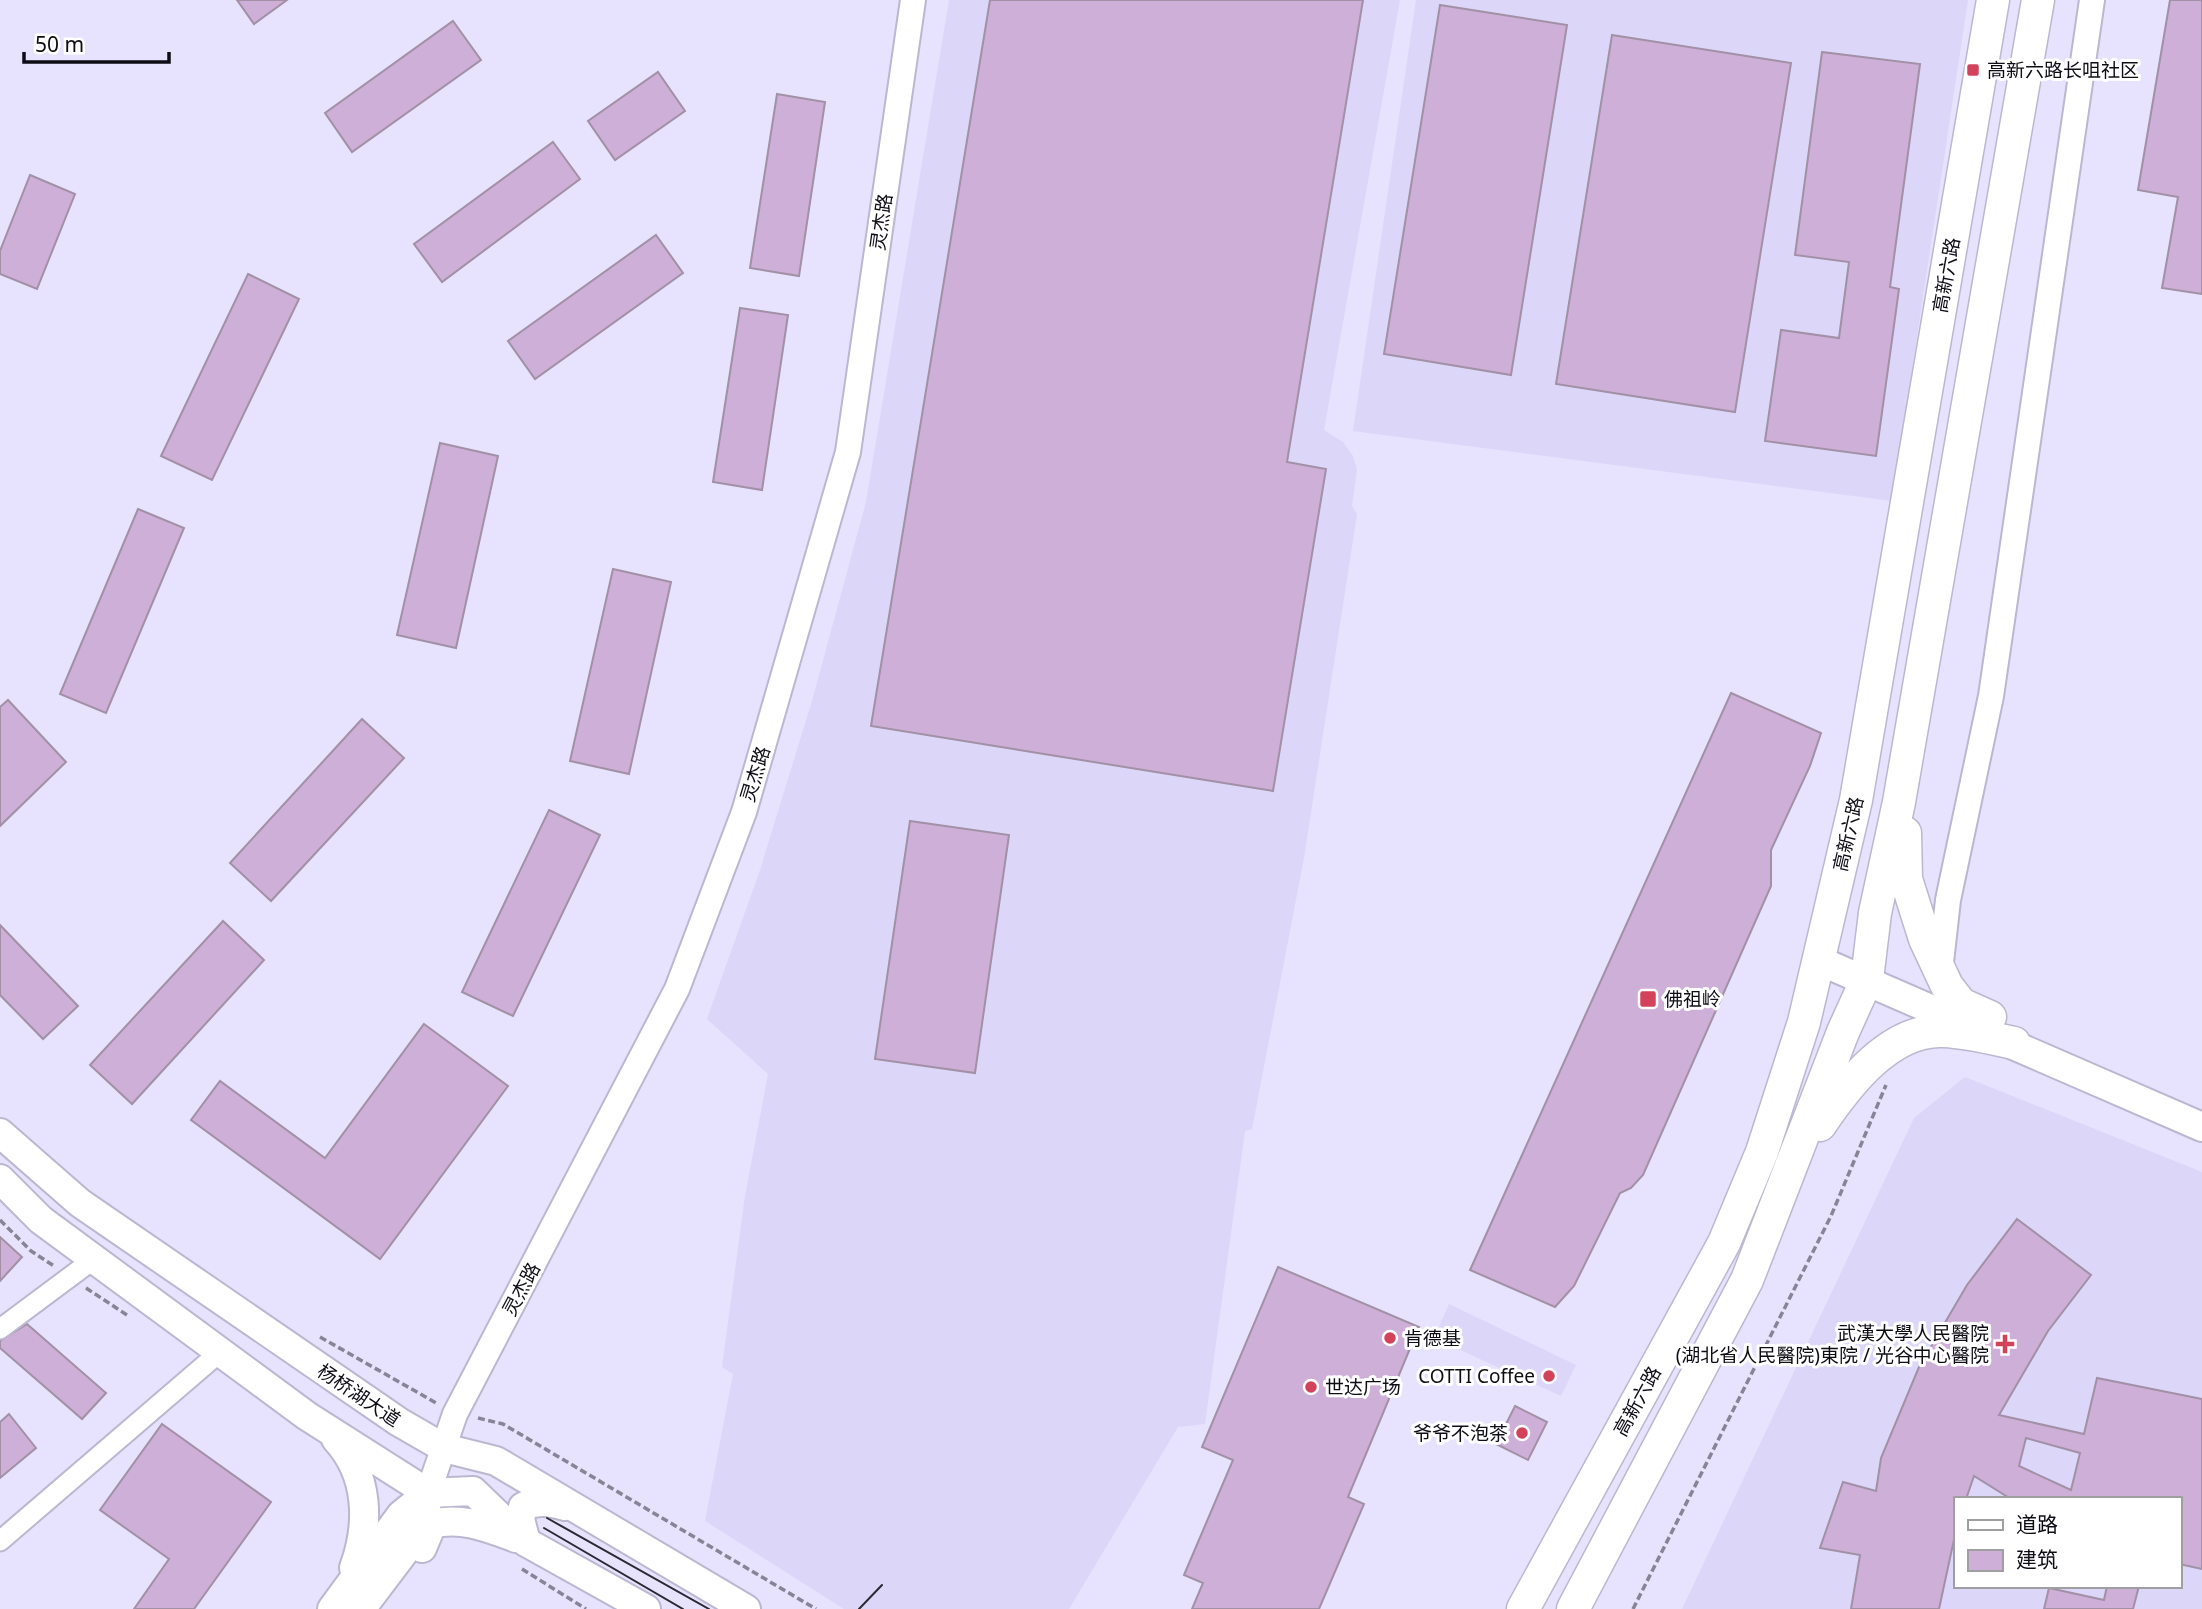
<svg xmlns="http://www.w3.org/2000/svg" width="2202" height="1609" font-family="'Noto Sans','Noto Sans SC',sans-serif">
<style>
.built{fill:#dcd6f8;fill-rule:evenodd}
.building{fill:#ceafd7;stroke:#a190a6;stroke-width:2;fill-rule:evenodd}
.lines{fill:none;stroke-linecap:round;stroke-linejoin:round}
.minor-casing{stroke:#bcb7d1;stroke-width:23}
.tertiary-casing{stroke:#bcb7d1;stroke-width:28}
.secondary-casing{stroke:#bcb7d1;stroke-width:32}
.primary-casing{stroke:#bcb7d1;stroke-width:35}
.path{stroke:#878497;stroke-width:3.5;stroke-dasharray:7 3.5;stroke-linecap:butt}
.minor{stroke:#fff;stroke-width:19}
.tertiary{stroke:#fff;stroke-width:24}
.secondary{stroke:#fff;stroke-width:28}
.primary{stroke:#fff;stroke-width:32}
.tram{stroke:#2b2833;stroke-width:2}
.poi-dot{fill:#d3425b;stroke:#fff;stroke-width:2.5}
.labels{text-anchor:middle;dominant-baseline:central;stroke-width:6;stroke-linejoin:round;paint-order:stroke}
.poi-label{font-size:19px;fill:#0e0c15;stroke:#fff;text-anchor:start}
.street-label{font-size:19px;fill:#0e0c15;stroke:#fff}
</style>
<rect width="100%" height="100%" fill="#e7e2fd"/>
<g class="built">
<path d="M949,0H1400L1324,430L1343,442L1353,456L1357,470L1352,506L1357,514L1304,858L1252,1129L1245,1131L1205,1424L1178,1427L1069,1609H844L705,1521L733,1374L722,1367L745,1196L768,1074L707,1019L760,870L812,701L866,502Z"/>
<path d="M1416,0H1968L1892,501L1353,431Z"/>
<path d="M1965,1077L2202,1172V1609H1682L1914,1118ZM1955,1499H2179V1586H1955Z"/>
<path d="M1449,1304L1576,1365L1561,1396L1434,1338Z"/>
</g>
<g class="building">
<path d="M237,0H287L254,24Z"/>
<path d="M990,0H1363L1287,462L1326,469L1273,791L871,726Z"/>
<path d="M2170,0H2202V294L2162,288L2178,197L2138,190Z"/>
<path d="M1440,5L1567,25L1511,375L1384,354Z"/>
<path d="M453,21L481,60L352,152L325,113Z"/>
<path d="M1612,35L1791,63L1735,412L1556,384Z"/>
<path d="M1822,52L1920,64L1890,287L1899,289L1876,456L1765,441L1781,330L1839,338L1849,262L1795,255Z"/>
<path d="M658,72L685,111L615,160L588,121Z"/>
<path d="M777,94L825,102L799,276L750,268Z"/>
<path d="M553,142L580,179L442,282L414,244Z"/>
<path d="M30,175L75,194L37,289L0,274V251Z"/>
<path d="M656,235L683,273L535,379L508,341Z"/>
<path d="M248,274L299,299L212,480L161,456Z"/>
<path d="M740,308L788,315L762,490L713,482Z"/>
<path d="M440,443L498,456L456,648L397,635Z"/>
<path d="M138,509L184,528L106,713L60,694Z"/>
<path d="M613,569L671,582L629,774L570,761Z"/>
<path d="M1731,693L1821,733L1810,766L1771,850V886L1643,1175L1631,1188L1620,1193L1574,1286L1555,1307L1470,1270Z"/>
<path d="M8,700L66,762L0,826V707Z"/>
<path d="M362,719L404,758L271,901L230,863Z"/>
<path d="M549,810L600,835L513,1016L462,992Z"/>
<path d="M910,821L1009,835L975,1073L875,1059Z"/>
<path d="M223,921L264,960L132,1104L90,1065Z"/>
<path d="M0,925L78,1006L43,1039L0,995Z"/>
<path d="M424,1024L508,1086L380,1259L191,1120L220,1081L325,1158Z"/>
<path d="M2017,1219L2091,1275L2048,1331L1999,1415L2084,1434L2097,1378L2202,1399V1569L2179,1564V1499H2011L1974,1476L1966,1499H1955V1535L1939,1609H1851L1860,1555L1820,1548L1843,1482L1876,1491L1881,1458L1919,1367L1967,1285ZM2026,1438L2080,1453L2071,1490L2019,1466Z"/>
<path d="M0,1237L22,1257L0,1281Z"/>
<path d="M1278,1267L1419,1327L1348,1497L1364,1504L1319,1609H1192L1203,1583L1184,1575L1233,1460L1202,1447Z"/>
<path d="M27,1324L106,1393L82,1419L0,1348V1341Z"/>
<path d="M1515,1406L1547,1422L1528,1460L1496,1444Z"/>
<path d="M9,1414L36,1448L0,1478V1422Z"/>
<path d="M162,1424L271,1502L194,1609H134L169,1559L100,1510Z"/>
<path d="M2107,1586H2139L2133,1609H2044L2049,1588L2104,1600Z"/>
</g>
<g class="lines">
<defs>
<g id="minor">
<path d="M0,1329L94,1259"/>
<path d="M0,1541L220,1352"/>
</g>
<g id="tertiary">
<path d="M1940,971L1948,900L1991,696L2092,0"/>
<path d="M428,1493L455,1414L677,989L744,812L848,452L913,0"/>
</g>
<g id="secondary">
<path d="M1820,961L2202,1127"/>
<path d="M0,1133L80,1203L399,1422L444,1448L496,1461L746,1609"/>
<path d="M0,1179L41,1220L307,1416L428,1493L473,1491L526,1542L646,1609"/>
<path d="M336,1439C369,1475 370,1524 354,1568"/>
<path d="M526,1542L520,1519L523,1507C537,1499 550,1502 565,1506"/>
<path d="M422,1548L432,1524C461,1516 489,1528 516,1538"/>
<path d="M332,1609L401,1515L428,1493L423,1527L361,1609"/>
</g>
<g id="primary">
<path d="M1905,833L1906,879L1925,939L1947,986L1961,1004L1990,1017"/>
<path d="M1820,1125C1847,1085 1890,1028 1944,1031C1967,1032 1991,1038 2014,1043"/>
<path d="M1523,1609L1724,1243L1762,1152L1804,1022L1856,800L1993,0"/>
<path d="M1573,1609L1747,1280L1843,1032L1867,979L1875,913L1899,802L2038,0"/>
</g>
</defs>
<use href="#minor" class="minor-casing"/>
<use href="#tertiary" class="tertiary-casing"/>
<use href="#secondary" class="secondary-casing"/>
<use href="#primary" class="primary-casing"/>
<g class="path">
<path d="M0,1220L31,1251L54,1266"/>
<path d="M86,1288L127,1315"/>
<path d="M320,1337L438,1404"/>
<path d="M478,1418L503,1424L816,1609"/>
<path d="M522,1569L586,1609"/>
<path d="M1633,1609L1831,1216L1886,1085"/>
</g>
<use href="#minor" class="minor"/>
<use href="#tertiary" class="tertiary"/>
<use href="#secondary" class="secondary"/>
<use href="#primary" class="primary"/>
<g class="tram">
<path d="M547,1518L709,1609"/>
<path d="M544,1528L683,1609"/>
<path d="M859,1609L882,1585"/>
</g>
</g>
<g class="poi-dot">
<rect x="1966" y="63" width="14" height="14" rx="3.5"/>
<rect x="1639" y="990" width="18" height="18" rx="3.5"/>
<circle cx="1390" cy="1338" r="7"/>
<path d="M2001.5 1333.5h7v7h7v7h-7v7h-7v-7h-7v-7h7z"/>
<circle cx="1549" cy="1376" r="7"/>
<circle cx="1311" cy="1387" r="7"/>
<circle cx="1522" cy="1433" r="7"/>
</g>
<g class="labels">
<g class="poi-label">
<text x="1987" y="70">高新六路长咀社区</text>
<text x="1664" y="999">佛祖岭</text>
<text x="1989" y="1333" text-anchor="end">武漢大學人民醫院<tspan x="1989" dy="22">(湖北省人民醫院)東院 / 光谷中心醫院</tspan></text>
<text x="1404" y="1338">肯德基</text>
<text x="1535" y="1376" text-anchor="end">COTTI Coffee</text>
<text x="1325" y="1387">世达广场</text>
<text x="1508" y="1433" text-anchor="end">爷爷不泡茶</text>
</g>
<g class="street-label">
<text transform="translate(881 222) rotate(-82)">灵杰路</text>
<text transform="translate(1946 275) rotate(-80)">高新六路</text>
<text transform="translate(755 774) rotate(-73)">灵杰路</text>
<text transform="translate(1848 834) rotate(-77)">高新六路</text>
<text transform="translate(521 1289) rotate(-62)">灵杰路</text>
<text transform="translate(359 1395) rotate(34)">杨桥湖大道</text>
<text transform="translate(1637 1401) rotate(-61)">高新六路</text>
</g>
</g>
<rect x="1954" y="1497" width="228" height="91" fill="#ffffff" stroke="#9f9ea1" stroke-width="2"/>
<rect x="1968" y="1520" width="35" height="10" fill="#ffffff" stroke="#9f9ea1" stroke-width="2"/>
<text x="2016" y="1532" font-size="21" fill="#0e0c15">道路</text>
<rect x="1968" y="1550" width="35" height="21" fill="#ceafd7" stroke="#9f9ea1" stroke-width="2"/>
<text x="2016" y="1567" font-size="21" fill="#0e0c15">建筑</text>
<path d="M24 52v10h145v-10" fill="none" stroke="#0e0c15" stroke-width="3.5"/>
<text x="35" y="52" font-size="21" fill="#0e0c15" stroke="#ffffff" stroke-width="5" paint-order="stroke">50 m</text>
</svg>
